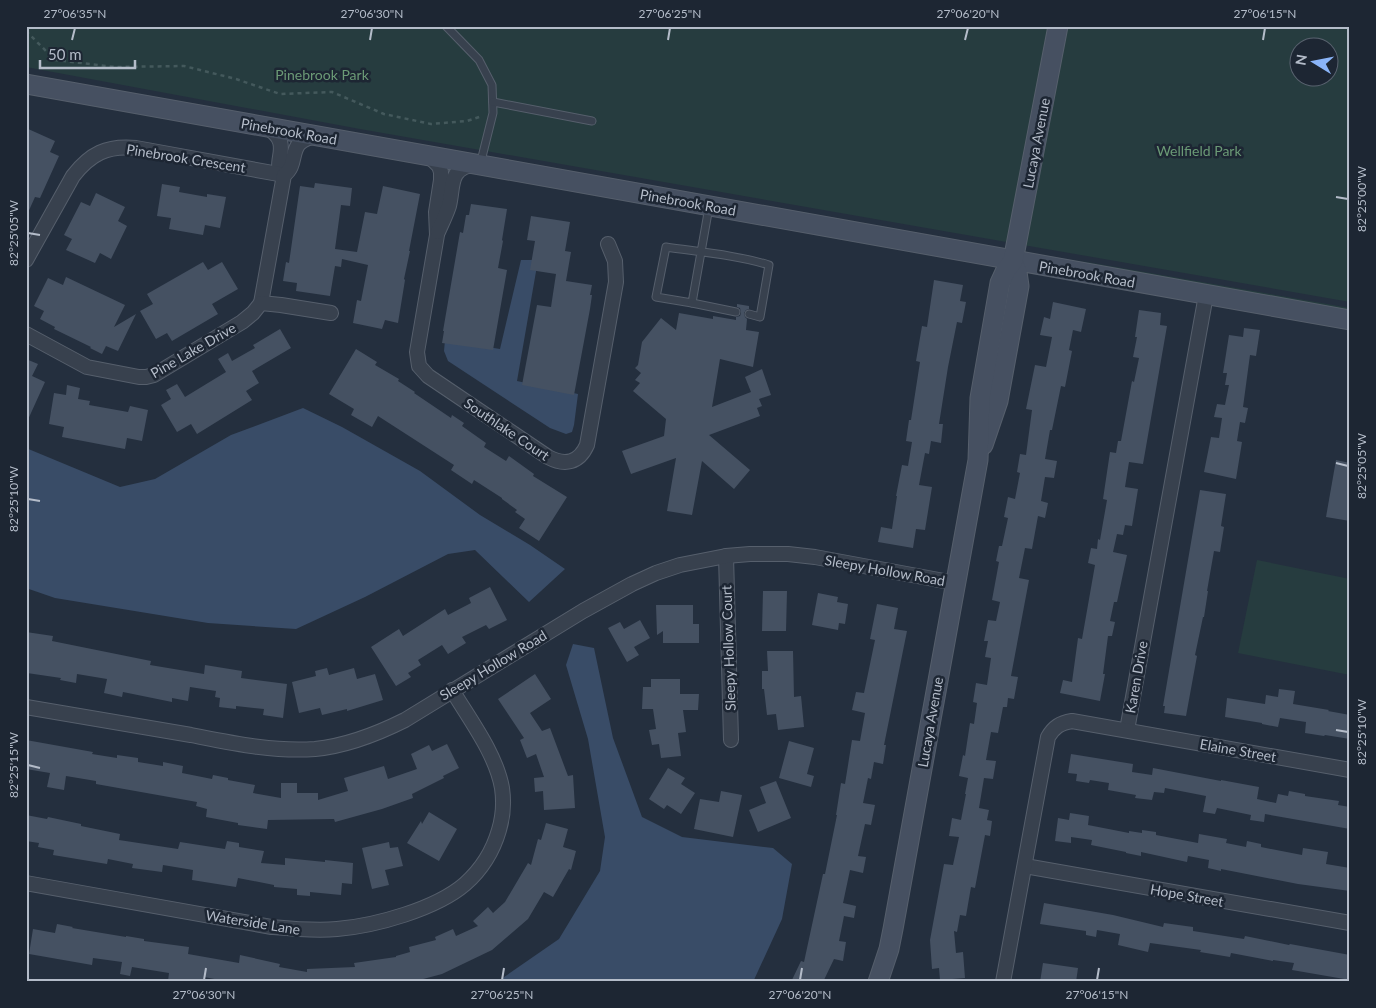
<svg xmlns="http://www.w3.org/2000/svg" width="1376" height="1008" font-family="Lato,sans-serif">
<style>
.green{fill:#263c3f;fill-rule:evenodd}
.water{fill:#394c67}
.building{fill:#455162}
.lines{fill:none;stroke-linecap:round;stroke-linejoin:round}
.lane-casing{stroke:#565f6c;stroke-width:9}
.street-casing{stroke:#565f6c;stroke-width:16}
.secondary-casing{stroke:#565f6c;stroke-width:21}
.path{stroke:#44595c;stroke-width:2.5;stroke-dasharray:4 4;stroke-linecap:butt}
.lane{stroke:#38414e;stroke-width:7}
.street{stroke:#38414e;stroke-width:14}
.secondary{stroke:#465061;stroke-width:19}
.ticks{fill:none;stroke:#b4bcc9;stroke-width:2}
.labels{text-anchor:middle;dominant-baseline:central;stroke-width:5;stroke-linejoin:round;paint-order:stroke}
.park-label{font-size:14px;fill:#6b9a76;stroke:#1d2633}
.street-label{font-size:14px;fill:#b4bcc9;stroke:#1d2633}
.neatline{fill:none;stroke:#b4bcc9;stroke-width:2}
.ticks-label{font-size:12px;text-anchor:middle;fill:#b4bcc9}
</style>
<rect width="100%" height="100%" fill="#242f3e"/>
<g class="green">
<path d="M26,26H1350V302L360,129L26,67ZM1298,48H1328V78H1298Z"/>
<path d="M1070,259L1350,308V314Z"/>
<path d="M1257,560L1350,579V675L1238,653Z"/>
</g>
<g class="water">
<path d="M521,260H538L517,381L578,394L574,425L572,432L566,434L550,428L448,361L444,351L445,340L500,349Z"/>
<path d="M303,408L342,427L420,471L480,515L530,545L565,569L529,602L475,550L448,554L365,597L296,629L208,623L55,598L26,588V448L120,487L155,479L231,435Z"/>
<path d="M573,644L594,648L613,738L642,817L682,837L773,848L792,864L782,919L753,982H497L559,939L600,871L605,837L588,739L566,665Z"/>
</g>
<g class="building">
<path d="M26,128L55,141L50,152L59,156L40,198L35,197L26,217Z"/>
<path d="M315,183L352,188L350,206L341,205L335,249L357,252L365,212L377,214L383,186L420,194L409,251H410L404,279L405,280L398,323L385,320L382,329L353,323L357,300L361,301L368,265L342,259L341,267L335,266L330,296L296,291L297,283L283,281L286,262L289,263L300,186L314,188Z"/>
<path d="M162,184L180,187L179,192L207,197V194L226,197L220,228L205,225L203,235L169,229L171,218L157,216Z"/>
<path d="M96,193L125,207L118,221L127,226L111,259L100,253L95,263L66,250L72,239L64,235L81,202L90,206Z"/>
<path d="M471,204L507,209L502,240L503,241L498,268L507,270L493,350L442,343L444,331H443L460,232L463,233L466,215H469Z"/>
<path d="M531,216L570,222L565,251L571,252L566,281L592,285L590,295H592L590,309L574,395L522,385L537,305L551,307L556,274L530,270L535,241L527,240Z"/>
<path d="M203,262L208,270L222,262L238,289L212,304L218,314L172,341L167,333L156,339L140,311L153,304L147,294Z"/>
<path d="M66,277L125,305L114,327L136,314L118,351L106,346L102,354L90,348L91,347L54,329L55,327L40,319L44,311L34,306L48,278L63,285Z"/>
<path d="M934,280L963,285L960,301L966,302L962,323L957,322L948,367L939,424H943L941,443L931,441L929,454L925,453L919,485L932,487L925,530L916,529L913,548L878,542L881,527L892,529L897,496H896L902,465L908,466L912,442L906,441L909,420H911L920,362L916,361L922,326L927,327Z"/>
<path d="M1053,302L1086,309L1081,332L1073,330L1069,350L1072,351L1065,387L1061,386L1052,430H1050L1045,459L1057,461L1054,478L1045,477L1041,501L1048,503L1045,518L1038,516L1032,549L1025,548L1019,578L1029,580L1011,676L1018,677L1014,699L1008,698L1007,707H1003L998,733L991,732L986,760L996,761L993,779L984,778L979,808L989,810L987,820L992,821L990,836L985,835L975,888L971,887L966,916L960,915L957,932L954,931L956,953L963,952L965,978L940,980L939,968L932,969L930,940L944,864L953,865L959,837L949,836L952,818L961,820L966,794H965L968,778L959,776L963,755L965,756L970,723L974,724L977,703L973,702L976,683L987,685L991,658L985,657L988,641H984L988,620L996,621L1000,602L992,600L999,562L996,561L999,546H1002L1008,518L1004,517L1008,497L1015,499L1020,473L1017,472L1020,454L1026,455L1032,410L1026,409L1035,365L1046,367L1052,337L1040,335L1044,317L1050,319Z"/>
<path d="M737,304L749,306V309L746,310L744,313L745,317L747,319L746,330L759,332L753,367L720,359L712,407L751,392L745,377L762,369L771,395L759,399L762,406L757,408L760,416L709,435L750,470L734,489L702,461L692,515L667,511L676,458L631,474L622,451L664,436L666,419L633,391L640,383L635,380L641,373L635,368L638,365L642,342L661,318L676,330L679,313L713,319V316L736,320V317L740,316L741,313L740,308L737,307Z"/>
<path d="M1139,310L1161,313L1160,325L1167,326L1143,464L1129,462L1125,487L1138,489L1132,526L1125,525L1123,535L1117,534L1113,552L1127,555L1117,602H1114L1110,621L1115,622L1112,636H1108L1103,674H1105L1100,701L1060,693L1063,680L1072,682L1078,638L1082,639L1095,565L1088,563L1091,548L1097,549L1098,539L1100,540L1107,500L1103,499L1110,452L1116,453L1118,441H1121L1132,381L1134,382L1139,358L1133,357L1137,337H1135Z"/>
<path d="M1244,328L1260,330L1256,356L1250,355L1243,407L1248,408L1245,423L1240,422L1237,441L1242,442L1236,479L1204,472L1211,437L1219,438L1222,418L1214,417L1217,404L1225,405L1229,385H1225L1227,373H1223L1229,335L1243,337Z"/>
<path d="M280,329L291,348L252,371L259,383L246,391L252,400L197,434L191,424L177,432L161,405L171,399L166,390L177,384L185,397L226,372L218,359L228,353L232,361L255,348L253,345Z"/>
<path d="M356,349L377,362L375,365L399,379L398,381L415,392L414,393L451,418L452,415L464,423L462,426L486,443L484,447L506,461L509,456L534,474L533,476L567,497L539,541L519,528L525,519L515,512L517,510L502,499V498L474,480L472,484L451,470L454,465L378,416L372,427L351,415L354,409L329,394Z"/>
<path d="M26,359L38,364L32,376L45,382L26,424Z"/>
<path d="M67,385L80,388L78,399L90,401L89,405L128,412L130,406L148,410L142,441L127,438L125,449L62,437L64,427L49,424L54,393L66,395Z"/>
<path d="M1336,460L1350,463V521L1326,517Z"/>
<path d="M1200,490L1226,494L1221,526L1224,527L1220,552L1214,551L1207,591H1208L1204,617H1203L1195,655L1197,656L1186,716L1164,713L1165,706H1163Z"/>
<path d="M490,587L507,620L489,629L486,625L462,637L466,643L448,654L442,645L418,660L421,665L408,673L411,677L396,686L371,647L399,629L403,636L445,609L448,615L471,603L469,598Z"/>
<path d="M763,591H787L786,631H762Z"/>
<path d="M818,593L838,597L837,602L848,604L845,624L839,623L838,630L812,625Z"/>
<path d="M877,604L898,608L894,629L907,631L884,745H886L883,764L874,762L871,779L868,778L863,803L875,805L871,825L865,824L858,856L866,857L863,873L850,870L843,903L856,906L854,918L844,916L839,941L846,942L843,961L834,959L823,982H791L801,961L804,962L823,874H825L837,815H836L841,783L845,784L852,740L860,741L865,713L852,710L856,692L864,693L875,640L870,639Z"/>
<path d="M656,605H693V624H699V643H663V631L657,635Z"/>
<path d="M640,620L650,638L634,647L639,655L627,662L608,628L620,622L624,629Z"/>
<path d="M26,632L53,636L52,641L151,661L150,665L204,674L205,665L242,671L241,678L287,684L283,718L263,715L264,709L236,706V709L219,707L220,698L215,697L216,691L190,687L188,701L172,698V702L123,692L122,697L104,693L107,679L77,674L76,683L60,680L61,678L27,673L29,660H26Z"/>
<path d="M767,651H793L794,697L801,696L804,727L778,730L776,714L767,715L764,689H762V671H768Z"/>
<path d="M327,668L329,675L354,668L357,679L375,674L383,700L347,711V709L322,715L320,708L299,713L292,682L316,676L315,671Z"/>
<path d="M535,674L551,699L530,713L542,731L550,728L568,776L573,775L575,808L544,810L543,791L535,792L534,778L544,777L536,754L527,758L520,740L524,738L498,699Z"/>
<path d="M651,679H680V694H699L698,710H683L686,732L678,733L681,756L661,758L659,744L652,745L649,730L656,729L653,709H642L643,687H651Z"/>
<path d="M1279,689L1295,691L1293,704L1329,710L1328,711L1350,715V739L1325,735L1324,736L1305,733L1306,722L1280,718L1278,727L1262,724V723L1225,717L1227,698L1265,704L1266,695L1278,697Z"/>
<path d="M26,740L93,752L92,754L117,758V755L138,758V762L163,766V762L183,766L182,773L212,779L213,775L228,778V780L255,785L253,793L281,798V783H297V793H318V800L348,791L344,778L384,766L388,779L417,769L411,754L429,745L432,751L447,744L459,768L443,776L444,778L412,794L413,798L382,809L335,822L334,819L268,820L267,829L238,825V823L206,817L207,809L196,806L197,802L96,784V781L66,776L64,790L47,787L50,773L26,769Z"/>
<path d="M789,741L814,748L807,774L814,776L811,787L779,778Z"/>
<path d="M1071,754L1133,764L1132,772L1152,775L1153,768L1221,781V780L1259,787L1257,799L1276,803L1278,794L1288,796L1289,791L1305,794V796L1339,801L1338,805L1350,807V829L1265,814L1264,822L1250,820L1251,815L1217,808L1215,814L1203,812L1206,796L1165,788L1164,793L1154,792L1152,800L1135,798L1136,795L1108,790L1109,783L1090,780L1089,783L1076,781L1077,774L1068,773Z"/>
<path d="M668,768L685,778L681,784L695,793L681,814L667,805L664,809L649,799Z"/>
<path d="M776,781L791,818L758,832L749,810L766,803L760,787Z"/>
<path d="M721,791L742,795L733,837L694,829L700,799L719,802Z"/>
<path d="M429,812L457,829L439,861L407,843L421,821L422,824Z"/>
<path d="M1070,813L1089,816L1088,825L1129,833V831L1142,833V830L1156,832V835L1198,843L1199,834L1227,839L1226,843L1246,847L1247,841L1261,844V847L1302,855L1303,848L1328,852L1326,864L1350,868V891L1298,884L1221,869V871L1208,868L1209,860L1188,856L1187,862L1141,852V856L1126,853V852L1091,845L1092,840L1071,837V843L1055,841L1058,818L1069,820Z"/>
<path d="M26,815L47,819L48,817L81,824V826L120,834L119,840L178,849L180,842L225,849L227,841L239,843V847L264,851L261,863L285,865V858L325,862V860L353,863L352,884L342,883L341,895L310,892V896L297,895V889L274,887V885L238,878L236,887L192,880L193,870L163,865L162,872L132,868L133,864L108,859L107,864L53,855L54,850L38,847L39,843L26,841Z"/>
<path d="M546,823L568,829L563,847L576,851L571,870L569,869L553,897L544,892L528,919L492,950L442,974L412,982H230L204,977V980L195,979V982H174L168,981L169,973L132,967L130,976L120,974L122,962L93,958L92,965L29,954L33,929L55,933L57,924L73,927L72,928L126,937V936L144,939V941L189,947L188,954L239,963L240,955L280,964L279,967L307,972V969L355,967L354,963L396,957V956L410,952L409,947L436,940L435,937L453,929L456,936L478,926L473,921L488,907L493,913L505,902L528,863L531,865L538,839L541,840Z"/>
<path d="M389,842L390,848L398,847L403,866L385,870L389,885L372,889L362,848Z"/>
<path d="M1044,903L1113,915L1163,927L1164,923L1193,927V931L1244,939L1245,936L1289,945L1290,944L1350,955V980L1292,970L1294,963L1273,960V961L1231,953L1230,957L1200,952L1201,950L1150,943L1148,952L1118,945L1120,934L1097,930L1096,937L1086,935V931L1040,924Z"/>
<path d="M1043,963L1078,968L1076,982H1040Z"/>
</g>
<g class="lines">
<defs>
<g id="lane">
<path d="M446,26L479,60L492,85L493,113L480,165"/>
<path d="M493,102L592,121"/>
<path d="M709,207L692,303L656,297L666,247C700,252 736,255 769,265L760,317L749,314"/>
<path d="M692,303L736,312"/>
</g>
<g id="street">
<path d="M266,127C296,144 269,163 284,175"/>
<path d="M430,157L439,166L441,172V180L436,212L437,235L417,352L419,366L428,376L548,457C565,466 579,463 587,445L616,282L615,261L608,244"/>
<path d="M438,232C442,223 446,215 449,206C454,185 448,169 475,164"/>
<path d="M26,260L73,176C90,154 107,145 136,148L284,175"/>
<path d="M261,303L284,175C301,163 284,140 318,136"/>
<path d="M26,334L87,367L139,377H146L154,375L242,322L253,313L261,303L281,305L331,313"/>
<path d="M726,556L731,740"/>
<path d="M26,707C81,716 136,726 191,735C232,743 273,752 315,749C346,746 377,734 405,720L583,611L632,584L656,573L680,565L726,556L750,554H788L815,557L955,583"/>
<path d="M1127,730L1206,295"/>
<path d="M1025,866L1350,923"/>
<path d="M26,883L272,927C294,929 315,931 337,929C375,926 436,909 465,884C482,869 493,851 499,830C503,817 504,802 502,788C496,754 470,720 452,690"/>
<path d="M1003,982L1048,737C1054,727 1060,723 1072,721L1350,770"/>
</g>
<g id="secondary">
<path d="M26,84L1350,320"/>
<path d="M983,445L998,401L1019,286L1017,272L1013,261"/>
<path d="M878,982L889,949L893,929L978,460L980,398L1000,283L1006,270L1013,261L1058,26"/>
</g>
</defs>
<use href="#lane" class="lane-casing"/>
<use href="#street" class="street-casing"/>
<use href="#secondary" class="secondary-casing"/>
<path class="path" d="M26,31L55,60L115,67L184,66L236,79L280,94L332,92L384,114L431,124L467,121L482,116"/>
<use href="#lane" class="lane"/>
<use href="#street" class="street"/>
<use href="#secondary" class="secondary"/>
</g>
<path class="ticks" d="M72,40L75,28M370,40L372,28M668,40L670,28M965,40L968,28M1263,40L1265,28M1336,197L1348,199M28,233L40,235M1336,463L1348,466M28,499L40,501M1336,730L1348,732M28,765L40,768M204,980L206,968M502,980L504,968M800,980L802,968M1097,980L1099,968"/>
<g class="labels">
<g class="park-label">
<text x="322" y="74">Pinebrook Park</text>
<text x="1199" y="150">Wellfield Park</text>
</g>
<g class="street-label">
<text transform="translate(289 131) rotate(10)">Pinebrook Road</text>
<text transform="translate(1036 143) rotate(-79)">Lucaya Avenue</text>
<text transform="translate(186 158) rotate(9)">Pinebrook Crescent</text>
<text transform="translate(688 202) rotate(10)">Pinebrook Road</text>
<text transform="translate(1087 274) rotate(10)">Pinebrook Road</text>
<text transform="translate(193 350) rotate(-30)">Pine Lake Drive</text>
<text transform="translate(507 429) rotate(34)">Southlake Court</text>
<text transform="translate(885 570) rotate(10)">Sleepy Hollow Road</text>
<text transform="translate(728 648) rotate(-92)">Sleepy Hollow Court</text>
<text transform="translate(493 665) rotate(-31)">Sleepy Hollow Road</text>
<text transform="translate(1136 677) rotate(-80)">Karen Drive</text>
<text transform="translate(930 722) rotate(-80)">Lucaya Avenue</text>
<text transform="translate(1238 750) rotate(10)">Elaine Street</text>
<text transform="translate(1187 895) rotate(10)">Hope Street</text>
<text transform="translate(253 922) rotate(9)">Waterside Lane</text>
</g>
</g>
<rect width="1376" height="1008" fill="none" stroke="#1d2633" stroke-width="55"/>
<g transform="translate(1314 62) rotate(280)"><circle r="24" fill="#1d2633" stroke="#59626f"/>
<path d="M0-4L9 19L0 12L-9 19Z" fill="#8ab4f8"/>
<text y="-8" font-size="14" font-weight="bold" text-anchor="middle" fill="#b4bcc9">N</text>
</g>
<path d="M40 60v8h95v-8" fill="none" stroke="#b4bcc9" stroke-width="2.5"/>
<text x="48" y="60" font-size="15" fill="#b4bcc9" stroke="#1d2633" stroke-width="4" paint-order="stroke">50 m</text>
<rect x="28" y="28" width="1320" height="952" class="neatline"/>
<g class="ticks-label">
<text x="75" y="18">27°06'35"N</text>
<text x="372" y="18">27°06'30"N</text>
<text x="670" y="18">27°06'25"N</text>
<text x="968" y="18">27°06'20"N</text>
<text x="1265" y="18">27°06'15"N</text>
<text transform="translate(1362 199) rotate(-90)" y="4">82°25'00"W</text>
<text transform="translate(14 233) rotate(-90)" y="4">82°25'05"W</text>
<text transform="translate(1362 466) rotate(-90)" y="4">82°25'05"W</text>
<text transform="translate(14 499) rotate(-90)" y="4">82°25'10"W</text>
<text transform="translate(1362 732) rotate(-90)" y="4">82°25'10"W</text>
<text transform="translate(14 765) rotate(-90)" y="4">82°25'15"W</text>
<text x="204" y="999">27°06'30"N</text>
<text x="502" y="999">27°06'25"N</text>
<text x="800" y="999">27°06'20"N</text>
<text x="1097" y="999">27°06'15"N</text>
</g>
</svg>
